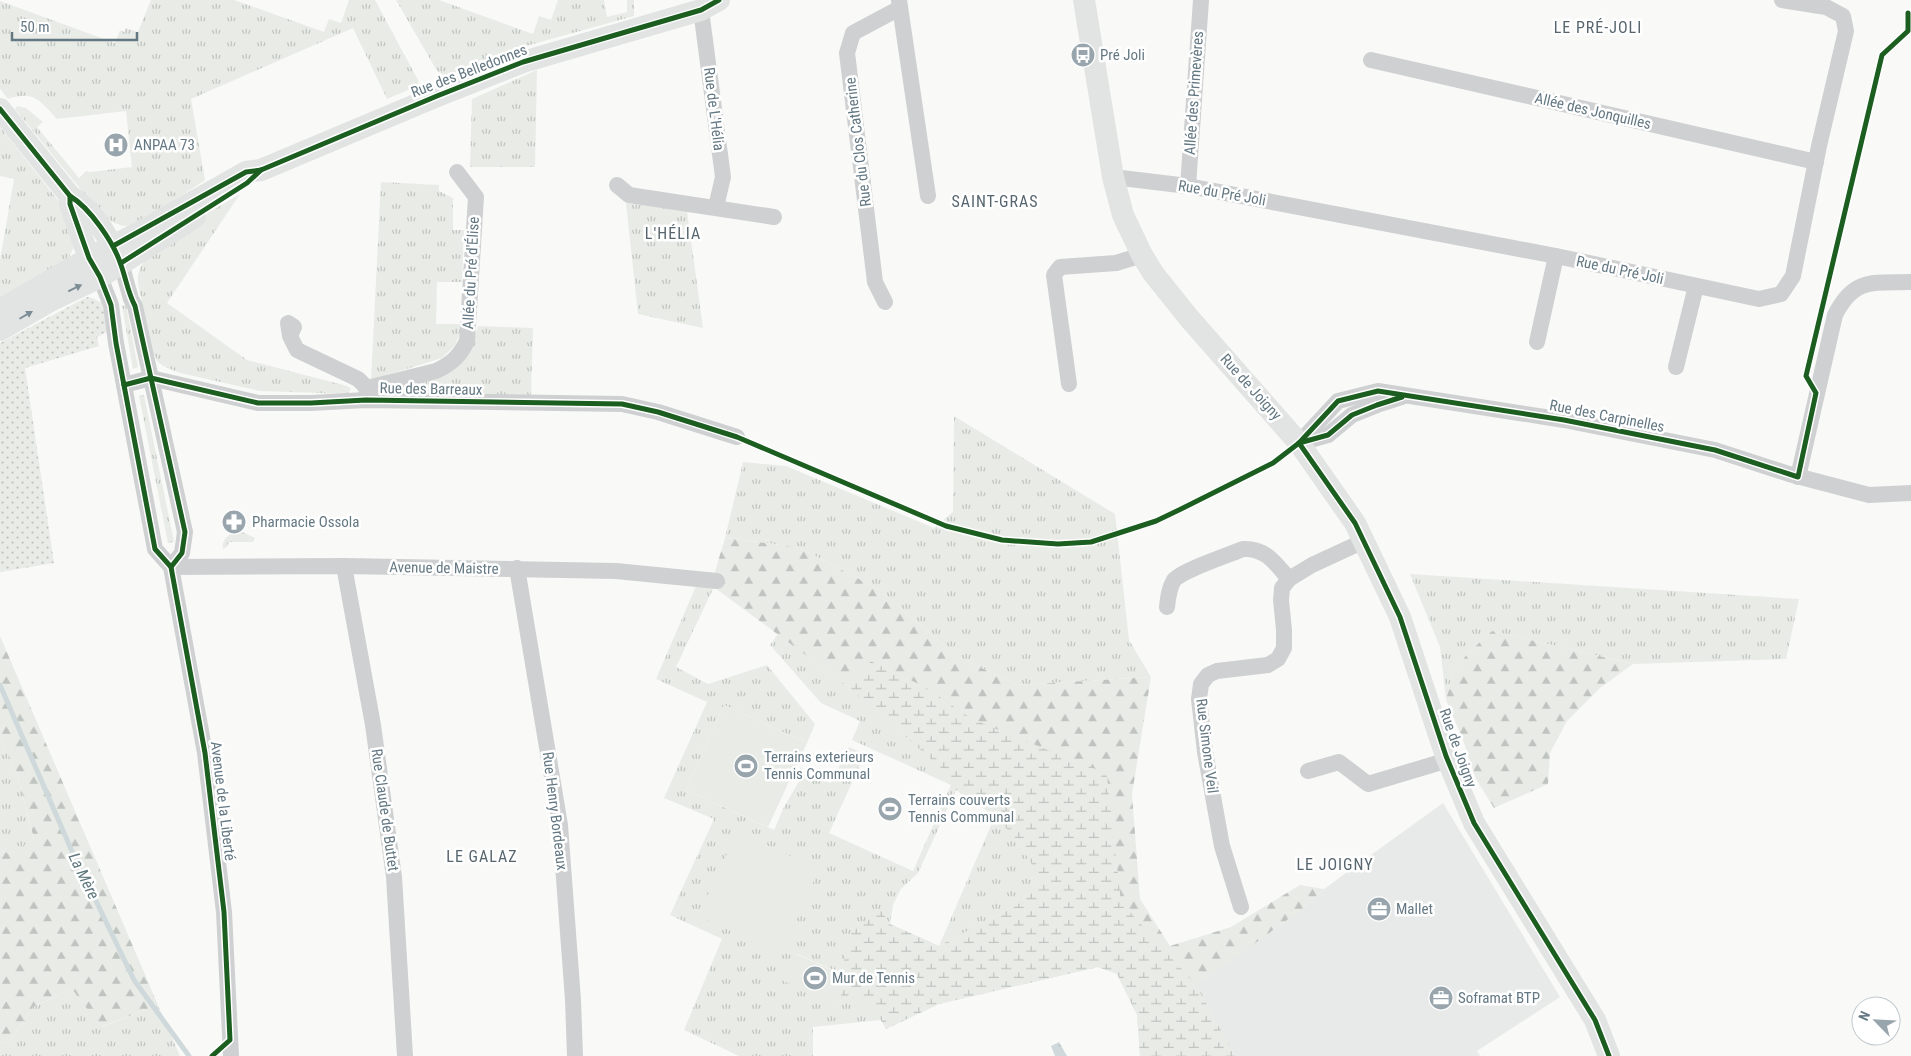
<svg xmlns="http://www.w3.org/2000/svg" width="1911" height="1056" font-family="'Roboto Condensed',sans-serif">
<style>
.built{fill:#e8e9e9}
.grass{fill:url(#grass-tufts)}
.forest{fill:url(#forest-firs)}
.wetland{fill:url(#wetland-marsh)}
.park{fill:url(#park-dots)}
.pitch{fill:#e9ece6}
.water{fill:url(#water-ripples)}
.lines{fill:none;stroke-linecap:round;stroke-linejoin:round}
.stream{stroke:#cfd9db;stroke-width:5}
.street{stroke:#cfd0d1;stroke-width:16}
.secondary{stroke:#e2e3e3;stroke-width:22}
.cycleway-casing{stroke:#fff;stroke-width:8}
.cycleway{stroke:#1b5e20;stroke-width:5}
.oneway{fill:#7d8d96}
.labels{text-anchor:middle;dominant-baseline:central;stroke-width:5;stroke-linejoin:round;paint-order:stroke}
.poi-label{font-size:15px;fill:#647883;stroke:#fff;text-anchor:start}
.street-label{font-size:15px;fill:#647883;stroke:#fff}
.neighbourhood-label{font-size:16px;letter-spacing:1px;fill:#56656e;stroke:#fff}
.water-label{font-size:16px;font-style:italic;fill:#5e777d;stroke:#fff}
</style>
<defs>
<pattern id="grass-tufts" width="24" height="20" patternUnits="userSpaceOnUse" patternTransform="scale(1.25)"><rect width="24" height="20" fill="#e9ece6"/><path d="M3 7l-1-3M5 7V3M7 7l1-3M15 17l-1-3M17 17v-4M19 17l1-3" fill="none" stroke="#c0c4c0"/></pattern>
<pattern id="forest-firs" width="22" height="20" patternUnits="userSpaceOnUse" patternTransform="scale(1.25)"><rect width="22" height="20" fill="#e9ece6"/><path d="M5 1l3.5 6h-7zM16 11l3.5 6h-7z" fill="#c0c4c0"/></pattern>
<pattern id="wetland-marsh" width="20" height="14" patternUnits="userSpaceOnUse" patternTransform="scale(1.25)"><rect width="20" height="14" fill="#e9ece6"/><path d="M1 5h8M5 5V1M11 12h8M15 12V8" fill="none" stroke="#c0c4c0"/></pattern>
<pattern id="park-dots" width="8" height="8" patternUnits="userSpaceOnUse" patternTransform="scale(1.25)"><rect width="8" height="8" fill="#e9ece6"/><path d="M2 2h.1M6 6h.1" fill="none" stroke="#c0c4c0" stroke-width="1.8" stroke-linecap="round"/></pattern>
<pattern id="water-ripples" width="26" height="14" patternUnits="userSpaceOnUse" patternTransform="scale(1.25)"><rect width="26" height="14" fill="#cfd9db"/><path d="M2 4q2-2 4 0t4 0M15 11q2-2 4 0t4 0" fill="none" stroke="#acb5b7"/></pattern>
</defs>
<rect width="100%" height="100%" fill="#f9f9f8"/>
<path class="built" d="M1443,803L1560,997L1477,1051L1480,1056H1235L1196,985L1301,910L1324,889Z"/>
<g class="grass">
<path d="M151,0H234L324,32L329,19L341,23L349,0H375L419,82L415,87L387,99L353,28L191,99L205,180C191,189 142,224 128,226C118,227 108,219 100,213L15,109L17,106L26,108L43,122L37,127L79,178L86,171L90,172L132,167L126,111L57,119C40,101 34,90 8,99L0,89V1L115,43L120,30L124,32L126,28L138,32Z"/>
<path d="M396,0H439L533,34L539,16L551,20L558,0H604L607,17L627,12V0H634V16L526,46L445,76L437,71Z"/>
<path d="M537,70L535,167H470L472,99Z"/>
<path d="M0,127L72,218L74,247L68,259L0,300V260L14,179L0,176Z"/>
<path d="M381,182L439,185V191L453,198V230H464L462,282H437L436,324H463L455,345L442,358L371,380Z"/>
<path d="M240,194L167,303L247,360L347,386L351,389L348,394L260,391L180,373L163,366L158,362L154,354L138,284V275L141,266L148,257L201,217Z"/>
<path d="M626,203L687,211L703,328L638,314Z"/>
<path d="M126,305L138,367L133,369L122,306Z"/>
<path d="M478,326L533,328L531,396L377,395L472,346Z"/>
<path d="M144,395L174,542L168,543L139,396Z"/>
<path d="M954,416L1115,514L1129,640L1151,677L1017,685L957,656L878,589L798,547L725,538L743,462L786,466L934,528L953,512Z"/>
<path d="M235,532H242L255,538L253,542H229L227,547L223,549C221,541 228,534 235,532Z"/>
<path d="M1410,574L1799,599L1786,659L1633,664L1492,631L1467,654L1452,676L1446,700L1440,647Z"/>
<path d="M699,579L714,587L676,667L708,684L767,665L815,724L807,743L724,705L686,790L774,830L784,807L805,771L831,783L849,747L865,754L829,833L913,871L951,785L852,740L860,721L821,703L770,645L778,634L849,687L957,781L956,790L918,873L901,889L893,905L890,924L851,933L841,973L794,953L837,1004L850,994C868,1000 872,1004 881,1020L813,1027V1056H739L684,1030L722,939L670,915L714,819L664,798L707,702L656,679Z"/>
<path d="M0,738L16,770L34,840L9,854L0,849Z"/>
<path d="M995,816L1018,841L1040,878L1020,903L939,946Z"/>
<path d="M72,989L102,1027L158,1005L180,1056H0V1044L11,1040L33,1007Z"/>
</g>
<g class="forest">
<path d="M725,538L798,547L878,589L957,656L1017,685L1151,677L1132,794L1140,899L1170,946L1231,927L1300,885L1324,889L1301,910L1197,985L1235,1056H1140L1137,1015L1117,974L1098,967L939,1004L886,1029C875,1010 872,1002 850,994L837,1004L849,977L841,973L851,933L880,909L890,924L939,946L1020,903L1040,878L1018,841L995,816L956,790V781L849,687L711,585Z"/>
<path d="M1492,631L1633,664L1600,688L1567,721L1550,753L1548,784L1494,808L1476,779L1462,737L1446,700L1452,676L1467,654Z"/>
<path d="M0,636L158,1005L101,1027L72,989L33,1007L11,1040L0,1044V849L9,854L34,839L16,770L0,738Z"/>
</g>
<path class="wetland" d="M871,661L925,687L972,719L1065,757L1090,766L1107,776L1121,902L1196,985L1235,1056H1140L1137,1015L1117,974L1098,967L939,1004L886,1029C875,1010 872,1002 850,994L837,1004L849,977L841,973L851,933L880,909L890,924L939,946L1020,903L1040,878L1018,841L995,816L956,790V781L849,687Z"/>
<path class="park" d="M87,297L92,298L102,303L109,331L97,337L99,346L25,368L54,563L0,572V343Z"/>
<g class="pitch">
<path d="M724,705L807,743L768,827L686,790Z"/>
<path d="M737,832L819,869L781,954L698,916Z"/>
<path d="M793,953L849,977L837,1004L781,980Z"/>
</g>
<path class="water" d="M1059,1042L1067,1056H1055L1051,1046Z"/>
<g class="lines">
<path class="stream" d="M0,685L71,849L134,980L189,1056"/>
<g class="street">
<path d="M899,0L928,196"/>
<path d="M701,10L723,177L716,207"/>
<path d="M1371,60L1816,162"/>
<path d="M1113,177L1188,186L1556,256L1759,299L1781,294L1793,276L1819,146L1846,31L1843,16L1826,7L1782,0"/>
<path d="M617,185L629,195L774,217"/>
<path d="M1188,186L1201,0"/>
<path d="M121,263L131,299L135,306L185,532L182,553L171,567"/>
<path d="M100,277L111,305L116,343L155,549L171,567L205,753L224,912L231,1056"/>
<path d="M885,302L875,282L847,53L853,33L900,8"/>
<path d="M290,336L294,327L288,323L290,336L297,350L358,379L367,388"/>
<path d="M1537,342L1556,256"/>
<path d="M1676,367L1696,286"/>
<path d="M1069,384L1054,275L1060,267L1116,263L1142,255"/>
<path d="M124,385L151,378L258,403H311L366,400L622,404L658,412L737,437"/>
<path d="M366,400L367,388L436,371C451,364 460,356 467,341L476,197L457,172"/>
<path d="M1299,443L1338,401L1378,391L1564,420L1715,450L1789,474L1869,495L1911,493"/>
<path d="M1299,443L1328,435L1352,415L1377,405L1402,397"/>
<path d="M1798,477L1835,315C1854,277 1873,283 1911,282"/>
<path d="M344,566L373,725L394,877L405,1056"/>
<path d="M171,567L344,566L616,571L717,581"/>
<path d="M517,568L560,825L573,1000L575,1056"/>
<path d="M1167,607C1168,598 1169,588 1174,580C1183,570 1228,555 1243,549C1266,548 1275,563 1289,579"/>
<path d="M1308,771L1339,762L1368,784L1448,760"/>
<path d="M1241,907L1222,846L1205,752L1199,699L1201,684L1208,675L1217,671L1268,665L1278,659L1284,648V630L1281,600L1282,588L1289,579L1312,565L1364,541"/>
</g>
<g class="secondary">
<path d="M1084,0L1113,177L1123,215L1142,255L1153,273L1189,318L1299,443L1355,523L1400,617L1446,756L1474,823L1595,1020L1609,1056"/>
<path d="M0,109L70,196C92,209 109,238 119,260"/>
<path d="M70,197V204L89,258L96,270"/>
<path d="M0,310L89,258L136,234L246,172L261,170L437,96L523,62L701,10L719,0"/>
<path d="M0,330L52,300L100,277L195,217"/>
</g>
<defs>
<g id="cycleway">
<path d="M0,109L70,196C90,208 114,243 121,265C126,279 128,293 135,306L185,532L182,553L171,567"/>
<path d="M70,196V204L89,258L100,277L111,305L116,343L155,549L171,567L205,753L224,912L230,1040L212,1056"/>
<path d="M113,246L246,172L261,170L437,96L523,62L701,10L719,0"/>
<path d="M121,263L247,183L261,170"/>
<path d="M124,385L151,378L258,403H311L366,400L622,404L658,412L737,437L946,526L1002,540L1058,544L1091,542L1156,521L1181,509L1273,463L1299,443L1338,401L1378,391L1564,420L1715,450L1798,477L1816,393L1806,376L1882,55L1908,31V13"/>
<path d="M1299,443L1355,523L1400,617L1446,756L1474,823L1595,1020L1609,1056"/>
<path d="M1299,443L1328,435L1352,415L1377,405L1402,397"/>
</g>
</defs>
<use href="#cycleway" class="cycleway-casing"/>
<use href="#cycleway" class="cycleway"/>
</g>
<defs><path id="oneway-solid" d="M-6-.8H1V-3.2L6.5 0L1 3.2V.8H-6Z" transform="scale(1.25)"/></defs>
<g class="oneway">
<use href="#oneway-solid" transform="translate(75 288) rotate(-26)"/>
<use href="#oneway-solid" transform="translate(26 315) rotate(-30)"/>
</g>
<defs>
<symbol id="bus-disc" viewBox="-11 -11 22 22"><circle r="9.5" fill="#98a5ac" stroke="#fff"/><path d="M-5-6H5V4H4V6H2V4H-2V6H-4V4H-5ZM-3.5-4V0h7V-4ZM-3.5 1.2v1.5H-2V1.2ZM2 1.2v1.5H3.5V1.2Z" fill="#fff"/></symbol>
<symbol id="hospital-disc" viewBox="-11 -11 22 22"><circle r="9.5" fill="#98a5ac" stroke="#fff"/><path d="M-5-5h3v3.5h4V-5h3V5h-3V1.5h-4V5h-3Z" fill="#fff"/></symbol>
<symbol id="pharmacy-disc" viewBox="-11 -11 22 22"><circle r="9.5" fill="#98a5ac" stroke="#fff"/><path d="M-2-6h4v4h4v4h-4v4h-4v-4h-4v-4h4Z" fill="#fff"/></symbol>
<symbol id="stadium-disc" viewBox="-11 -11 22 22"><circle r="9.5" fill="#98a5ac" stroke="#fff"/><path d="M0-5a6.5 5 0 1 0 0 10a6.5 5 0 1 0 0-10ZM-3.5-1.8h7v3.6h-7Z" fill="#fff"/></symbol>
<symbol id="office-disc" viewBox="-11 -11 22 22"><circle r="9.5" fill="#98a5ac" stroke="#fff"/><path d="M-6-3h4V-5.5h4V-3h4V5H-6ZM-1-4.5V-3h2v-1.5ZM-6 0V1H6V0Z" fill="#fff"/></symbol>
</defs>
<g fill-rule="evenodd">
<use href="#bus-disc" x="1069" y="41" width="28" height="28"/>
<use href="#hospital-disc" x="102" y="131" width="28" height="28"/>
<use href="#pharmacy-disc" x="220" y="508" width="28" height="28"/>
<use href="#stadium-disc" x="732" y="752" width="28" height="28"/>
<use href="#stadium-disc" x="876" y="795" width="28" height="28"/>
<use href="#office-disc" x="1365" y="895" width="28" height="28"/>
<use href="#stadium-disc" x="801" y="964" width="28" height="28"/>
<use href="#office-disc" x="1427" y="984" width="28" height="28"/>
</g>
<g class="labels">
<g class="poi-label">
<text x="1100" y="55">Pré Joli</text>
<text x="134" y="145">ANPAA 73</text>
<text x="252" y="522">Pharmacie Ossola</text>
<text x="764" y="757">Terrains exterieurs<tspan x="764" dy="17">Tennis Communal</tspan></text>
<text x="908" y="800">Terrains couverts<tspan x="908" dy="17">Tennis Communal</tspan></text>
<text x="1396" y="909">Mallet</text>
<text x="832" y="978">Mur de Tennis</text>
<text x="1458" y="998">Soframat BTP</text>
</g>
<g class="street-label">
<text transform="translate(469 71) rotate(-21)">Rue des Belledonnes</text>
<text transform="translate(1194 93) rotate(-86)">Allée des Primevères</text>
<text transform="translate(714 109) rotate(83)">Rue de L'Hélia</text>
<text transform="translate(1593 111) rotate(13)">Allée des Jonquilles</text>
<text transform="translate(858 142) rotate(-97)">Rue du Clos Catherine</text>
<text transform="translate(1222 193) rotate(10)">Rue du Pré Joli</text>
<text transform="translate(1620 270) rotate(12)">Rue du Pré Joli</text>
<text transform="translate(471 273) rotate(-87)">Allée du Pré d'Élise</text>
<text transform="translate(1251 387) rotate(48)">Rue de Joigny</text>
<text transform="translate(431 389) rotate(1)">Rue des Barreaux</text>
<text transform="translate(1607 416) rotate(11)">Rue des Carpinelles</text>
<text transform="translate(444 568) rotate(1)">Avenue de Maistre</text>
<text transform="translate(1207 746) rotate(83)">Rue Simone Veil</text>
<text transform="translate(1458 748) rotate(70)">Rue de Joigny</text>
<text transform="translate(223 801) rotate(83)">Avenue de la Liberté</text>
<text transform="translate(385 810) rotate(82)">Rue Claude de Buttet</text>
<text transform="translate(555 811) rotate(83)">Rue Henry Bordeaux</text>
</g>
<g class="neighbourhood-label">
<text x="1598" y="27">LE PRÉ-JOLI</text>
<text x="995" y="201">SAINT-GRAS</text>
<text x="673" y="233">L'HÉLIA</text>
<text x="482" y="856">LE GALAZ</text>
<text x="1335" y="864">LE JOIGNY</text>
</g>
<g class="water-label">
<text transform="translate(84 876) rotate(64)">La Mère</text>
</g>
</g>
<g transform="translate(1876 1021) rotate(294)"><circle r="24" fill="#ffffff" stroke="#c1c9cd"/>
<path d="M0-4L9 19L0 12L-9 19Z" fill="#98a5ac"/>
<text y="-8" font-size="14" font-weight="bold" text-anchor="middle" fill="#647883">N</text>
</g>
<path d="M12 32v8h125v-8" fill="none" stroke="#647883" stroke-width="2.5"/>
<text x="20" y="32" font-size="15" fill="#647883" stroke="#ffffff" stroke-width="4" paint-order="stroke">50 m</text>
</svg>
